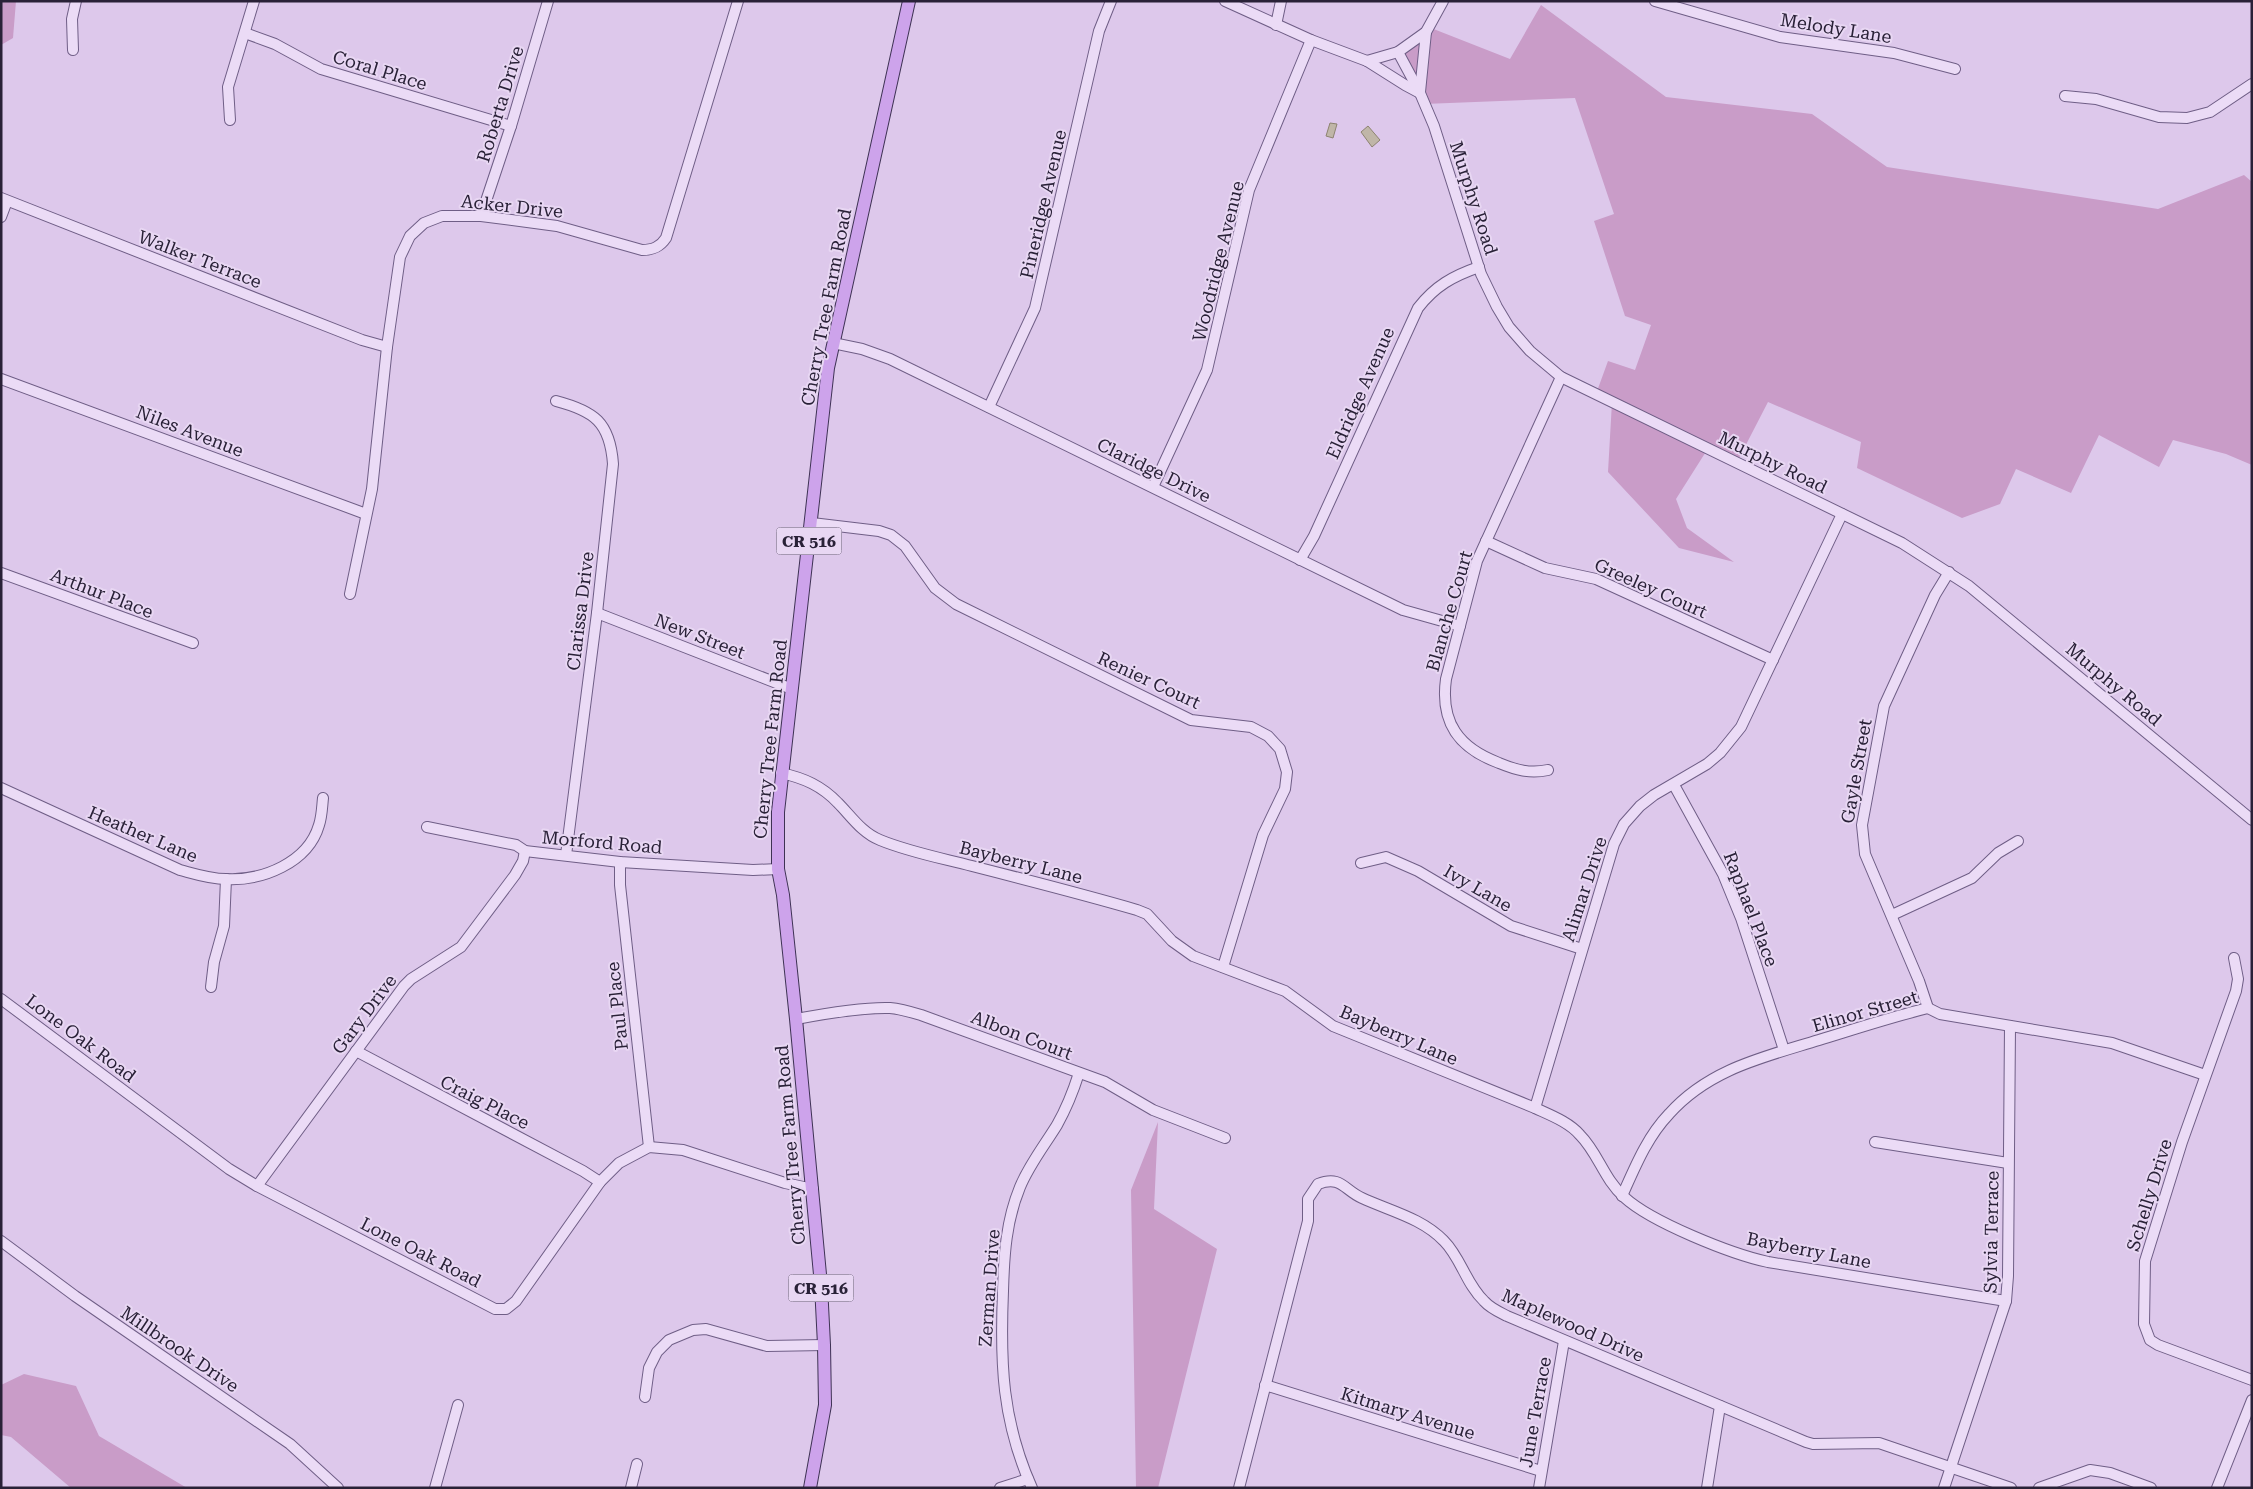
<svg xmlns="http://www.w3.org/2000/svg" width="2253" height="1489" font-family="'Roboto Serif',serif">
<style>
.green{fill:#c99cc8}
.water{fill:#c0b6a8;stroke:#8d8370}
.lines{fill:none;stroke-linecap:round;stroke-linejoin:round}
.minor-casing{stroke:#6f5e86;stroke-width:12}
.major-casing{stroke:#3e3254;stroke-width:14}
.minor{stroke:#ebdbf6;stroke-width:10}
.major{stroke:#cda3eb;stroke-width:12}
.labels{text-anchor:middle;dominant-baseline:central;stroke-width:4;stroke-linejoin:round;paint-order:stroke}
.shield{fill:#e8d7f3;stroke:#62586f;stroke-width:1}
.shield-label{font-size:16px;font-weight:bold;fill:#292137}
.street-label{font-size:18px;fill:#292137;stroke:#e8d7f3}
</style>
<rect width="100%" height="100%" fill="#ddc8eb"/>
<g class="green">
<path d="M1,1H16L13,38L1,45Z"/>
<path d="M1541,5L1666,97L1812,114L1887,167L2158,209L2244,175L2252,182V465L2226,454L2173,440L2159,467L2099,435L2071,493L2016,469L2000,504L1962,518L1857,468L1861,442L1768,402L1736,464L1707,450L1676,499L1687,528L1734,562L1679,548L1608,472L1612,402L1596,394L1608,361L1635,370L1651,325L1625,316L1594,221L1614,214L1575,98L1424,104L1399,55L1431,28L1510,59Z"/>
<path d="M1158,1122L1154,1209L1217,1249L1158,1488H1136L1131,1190Z"/>
<path d="M24,1374L76,1386L99,1436L187,1488H71L11,1437L1,1435V1385Z"/>
</g>
<g class="water">
<path d="M1330,123L1337,124L1333,138L1326,136Z"/>
<path d="M1368,126L1380,140L1372,147L1361,132Z"/>
</g>
<g class="lines">
<defs>
<g id="minor">
<path d="M1225,1L1311,40L1367,61L1405,85L1420,93"/>
<path d="M1655,1L1780,37L1894,53L1955,69"/>
<path d="M1276,25L1281,1"/>
<path d="M245,33L275,44L321,69L511,126"/>
<path d="M73,50L72,19L76,1"/>
<path d="M1398,52L1420,93L1434,126L1481,274L1497,307L1509,327L1530,351L1561,377L1902,543L1969,586L2252,820"/>
<path d="M1367,61L1398,52L1426,32L1443,1"/>
<path d="M1420,92L1426,32"/>
<path d="M2065,96L2096,99L2159,117L2187,118L2210,112L2252,84"/>
<path d="M230,120L228,87L254,1"/>
<path d="M1,198L362,340L387,347"/>
<path d="M481,216L511,126L548,1"/>
<path d="M1,217L7,201"/>
<path d="M833,343L862,349L890,359L1403,610L1460,626"/>
<path d="M1,379L366,514"/>
<path d="M556,401C594,411 610,422 613,464L597,613L566,855"/>
<path d="M989,407L1035,308L1099,31L1111,1"/>
<path d="M1153,487L1207,370L1249,190L1311,40"/>
<path d="M812,523L879,531L891,535L905,546L935,588L956,604L1191,720L1251,727L1268,736L1280,749L1287,772L1285,789L1263,835L1223,967"/>
<path d="M1486,541L1545,568L1596,579L1773,660"/>
<path d="M1300,560L1314,536L1418,308C1435,286 1453,276 1479,267"/>
<path d="M1,573L193,643"/>
<path d="M350,594L372,489L387,347L400,257L410,236L424,223L442,216H481L557,226L642,250C653,250 660,247 666,238L738,1"/>
<path d="M597,613L792,689"/>
<path d="M1548,770C1530,774 1516,770 1499,763C1459,748 1440,723 1446,679L1477,561L1561,377"/>
<path d="M781,773C804,778 822,786 838,803C851,816 862,833 880,840C909,852 941,858 972,866C1027,880 1082,894 1137,910L1147,914L1172,941L1193,956L1285,991L1333,1026L1535,1108C1550,1115 1569,1122 1580,1135C1598,1153 1604,1179 1624,1197C1651,1222 1731,1254 1768,1262L2006,1301"/>
<path d="M1674,785L1723,874L1741,918L1784,1050"/>
<path d="M1,788L180,870C195,874 210,879 226,879C262,881 308,863 319,825C322,816 322,807 323,798"/>
<path d="M427,827L516,845L525,851L620,862L753,870L778,869"/>
<path d="M620,862V885L649,1147"/>
<path d="M1361,863L1386,857L1418,871L1511,926L1582,949"/>
<path d="M1892,915L1972,878L1998,853L2018,841"/>
<path d="M2234,958L2238,979L2236,991L2182,1142L2145,1261L2144,1324L2150,1340L2158,1345L2252,1380"/>
<path d="M211,987L214,962L224,926L226,879"/>
<path d="M1,999L229,1169L257,1186L495,1309H506L516,1301L600,1182L619,1163L649,1147L683,1150L785,1183L813,1189"/>
<path d="M1928,1008L1919,981L1865,854L1862,825L1884,706L1935,595L1949,572"/>
<path d="M1928,1008L1940,1014L2112,1043L2205,1075"/>
<path d="M796,1019C823,1014 863,1007 890,1008C901,1009 911,1012 921,1015L1105,1082L1153,1110L1225,1138"/>
<path d="M356,1051L583,1171L600,1182"/>
<path d="M1535,1108L1614,844L1624,824L1640,806L1654,795L1707,764L1720,753L1741,727L1842,514"/>
<path d="M1875,1142L2008,1163"/>
<path d="M257,1186L404,986L411,979L461,947L515,875L523,861L525,851"/>
<path d="M1622,1196C1635,1167 1647,1137 1669,1114C1709,1069 1764,1057 1819,1040C1855,1029 1891,1017 1928,1008"/>
<path d="M1,1241L75,1296L290,1444L338,1488"/>
<path d="M1265,1385L1541,1471"/>
<path d="M645,1397L649,1368L657,1352L669,1340L693,1330L706,1329L767,1346L824,1345"/>
<path d="M435,1488L458,1405"/>
<path d="M631,1488L637,1464"/>
<path d="M1000,1488L1028,1479"/>
<path d="M1032,1488C1002,1421 1000,1363 1003,1291C1004,1255 1006,1221 1020,1187C1029,1165 1044,1146 1057,1125C1066,1109 1073,1092 1079,1073"/>
<path d="M1239,1488L1308,1221V1199L1318,1184C1341,1175 1344,1190 1362,1198C1390,1211 1422,1218 1444,1241C1461,1258 1466,1284 1484,1301C1490,1308 1499,1312 1507,1316L1806,1442L1813,1444L1879,1443L2011,1488"/>
<path d="M1539,1488L1564,1341"/>
<path d="M1707,1488L1720,1406"/>
<path d="M1944,1488L2006,1301L2008,1276L2010,1026"/>
<path d="M2039,1488L2090,1470L2110,1473L2151,1488"/>
<path d="M2217,1488L2252,1400"/>
</g>
<path id="major" d="M810,1488L825,1405L824,1345L821,1285L796,1019L783,895L778,869V812L828,368L909,1"/>
</defs>
<use href="#minor" class="minor-casing"/>
<use href="#major" class="major-casing"/>
<use href="#minor" class="minor"/>
<use href="#major" class="major"/>
</g>
<g class="labels">
<g class="shield">
<rect x="776.5" y="527.5" width="65" height="27" rx="4"/>
<rect x="788.5" y="1274.5" width="65" height="27" rx="4"/>
</g>
<g class="shield-label">
<text x="809" y="541">CR 516</text>
<text x="821" y="1288">CR 516</text>
</g>
<g class="street-label">
<text transform="translate(1836 28) rotate(9)">Melody Lane</text>
<text transform="translate(380 70) rotate(17)">Coral Place</text>
<text transform="translate(500 104) rotate(-73)">Roberta Drive</text>
<text transform="translate(1474 198) rotate(72)">Murphy Road</text>
<text transform="translate(1043 204) rotate(-77)">Pineridge Avenue</text>
<text transform="translate(512 206) rotate(6)">Acker Drive</text>
<text transform="translate(200 259) rotate(21)">Walker Terrace</text>
<text transform="translate(1218 261) rotate(-76)">Woodridge Avenue</text>
<text transform="translate(826 307) rotate(-79)">Cherry Tree Farm Road</text>
<text transform="translate(1360 393) rotate(-66)">Eldridge Avenue</text>
<text transform="translate(190 431) rotate(21)">Niles Avenue</text>
<text transform="translate(1773 462) rotate(26)">Murphy Road</text>
<text transform="translate(1154 470) rotate(26)">Claridge Drive</text>
<text transform="translate(1651 588) rotate(24)">Greeley Court</text>
<text transform="translate(102 593) rotate(21)">Arthur Place</text>
<text transform="translate(580 611) rotate(-83)">Clarissa Drive</text>
<text transform="translate(1449 611) rotate(-74)">Blanche Court</text>
<text transform="translate(700 636) rotate(21)">New Street</text>
<text transform="translate(1149 680) rotate(25)">Renier Court</text>
<text transform="translate(2114 684) rotate(40)">Murphy Road</text>
<text transform="translate(770 739) rotate(-84)">Cherry Tree Farm Road</text>
<text transform="translate(1856 771) rotate(-80)">Gayle Street</text>
<text transform="translate(143 834) rotate(23)">Heather Lane</text>
<text transform="translate(602 842) rotate(5)">Morford Road</text>
<text transform="translate(1021 862) rotate(14)">Bayberry Lane</text>
<text transform="translate(1478 888) rotate(30)">Ivy Lane</text>
<text transform="translate(1584 889) rotate(-72)">Alimar Drive</text>
<text transform="translate(1751 909) rotate(69)">Raphael Place</text>
<text transform="translate(617 1006) rotate(-96)">Paul Place</text>
<text transform="translate(1865 1011) rotate(-16)">Elinor Street</text>
<text transform="translate(364 1014) rotate(-53)">Gary Drive</text>
<text transform="translate(1022 1035) rotate(21)">Albon Court</text>
<text transform="translate(1399 1035) rotate(23)">Bayberry Lane</text>
<text transform="translate(81 1038) rotate(37)">Lone Oak Road</text>
<text transform="translate(485 1102) rotate(27)">Craig Place</text>
<text transform="translate(790 1145) rotate(-95)">Cherry Tree Farm Road</text>
<text transform="translate(2149 1195) rotate(-73)">Schelly Drive</text>
<text transform="translate(1991 1232) rotate(-89)">Sylvia Terrace</text>
<text transform="translate(1809 1250) rotate(11)">Bayberry Lane</text>
<text transform="translate(421 1252) rotate(27)">Lone Oak Road</text>
<text transform="translate(989 1288) rotate(-86)">Zerman Drive</text>
<text transform="translate(1573 1325) rotate(24)">Maplewood Drive</text>
<text transform="translate(180 1349) rotate(34)">Millbrook Drive</text>
<text transform="translate(1535 1412) rotate(-80)">June Terrace</text>
<text transform="translate(1408 1413) rotate(17)">Kitmary Avenue</text>
</g>
</g>
<rect width="2253" height="1489" fill="none" stroke="#292137" stroke-width="5"/>
</svg>
